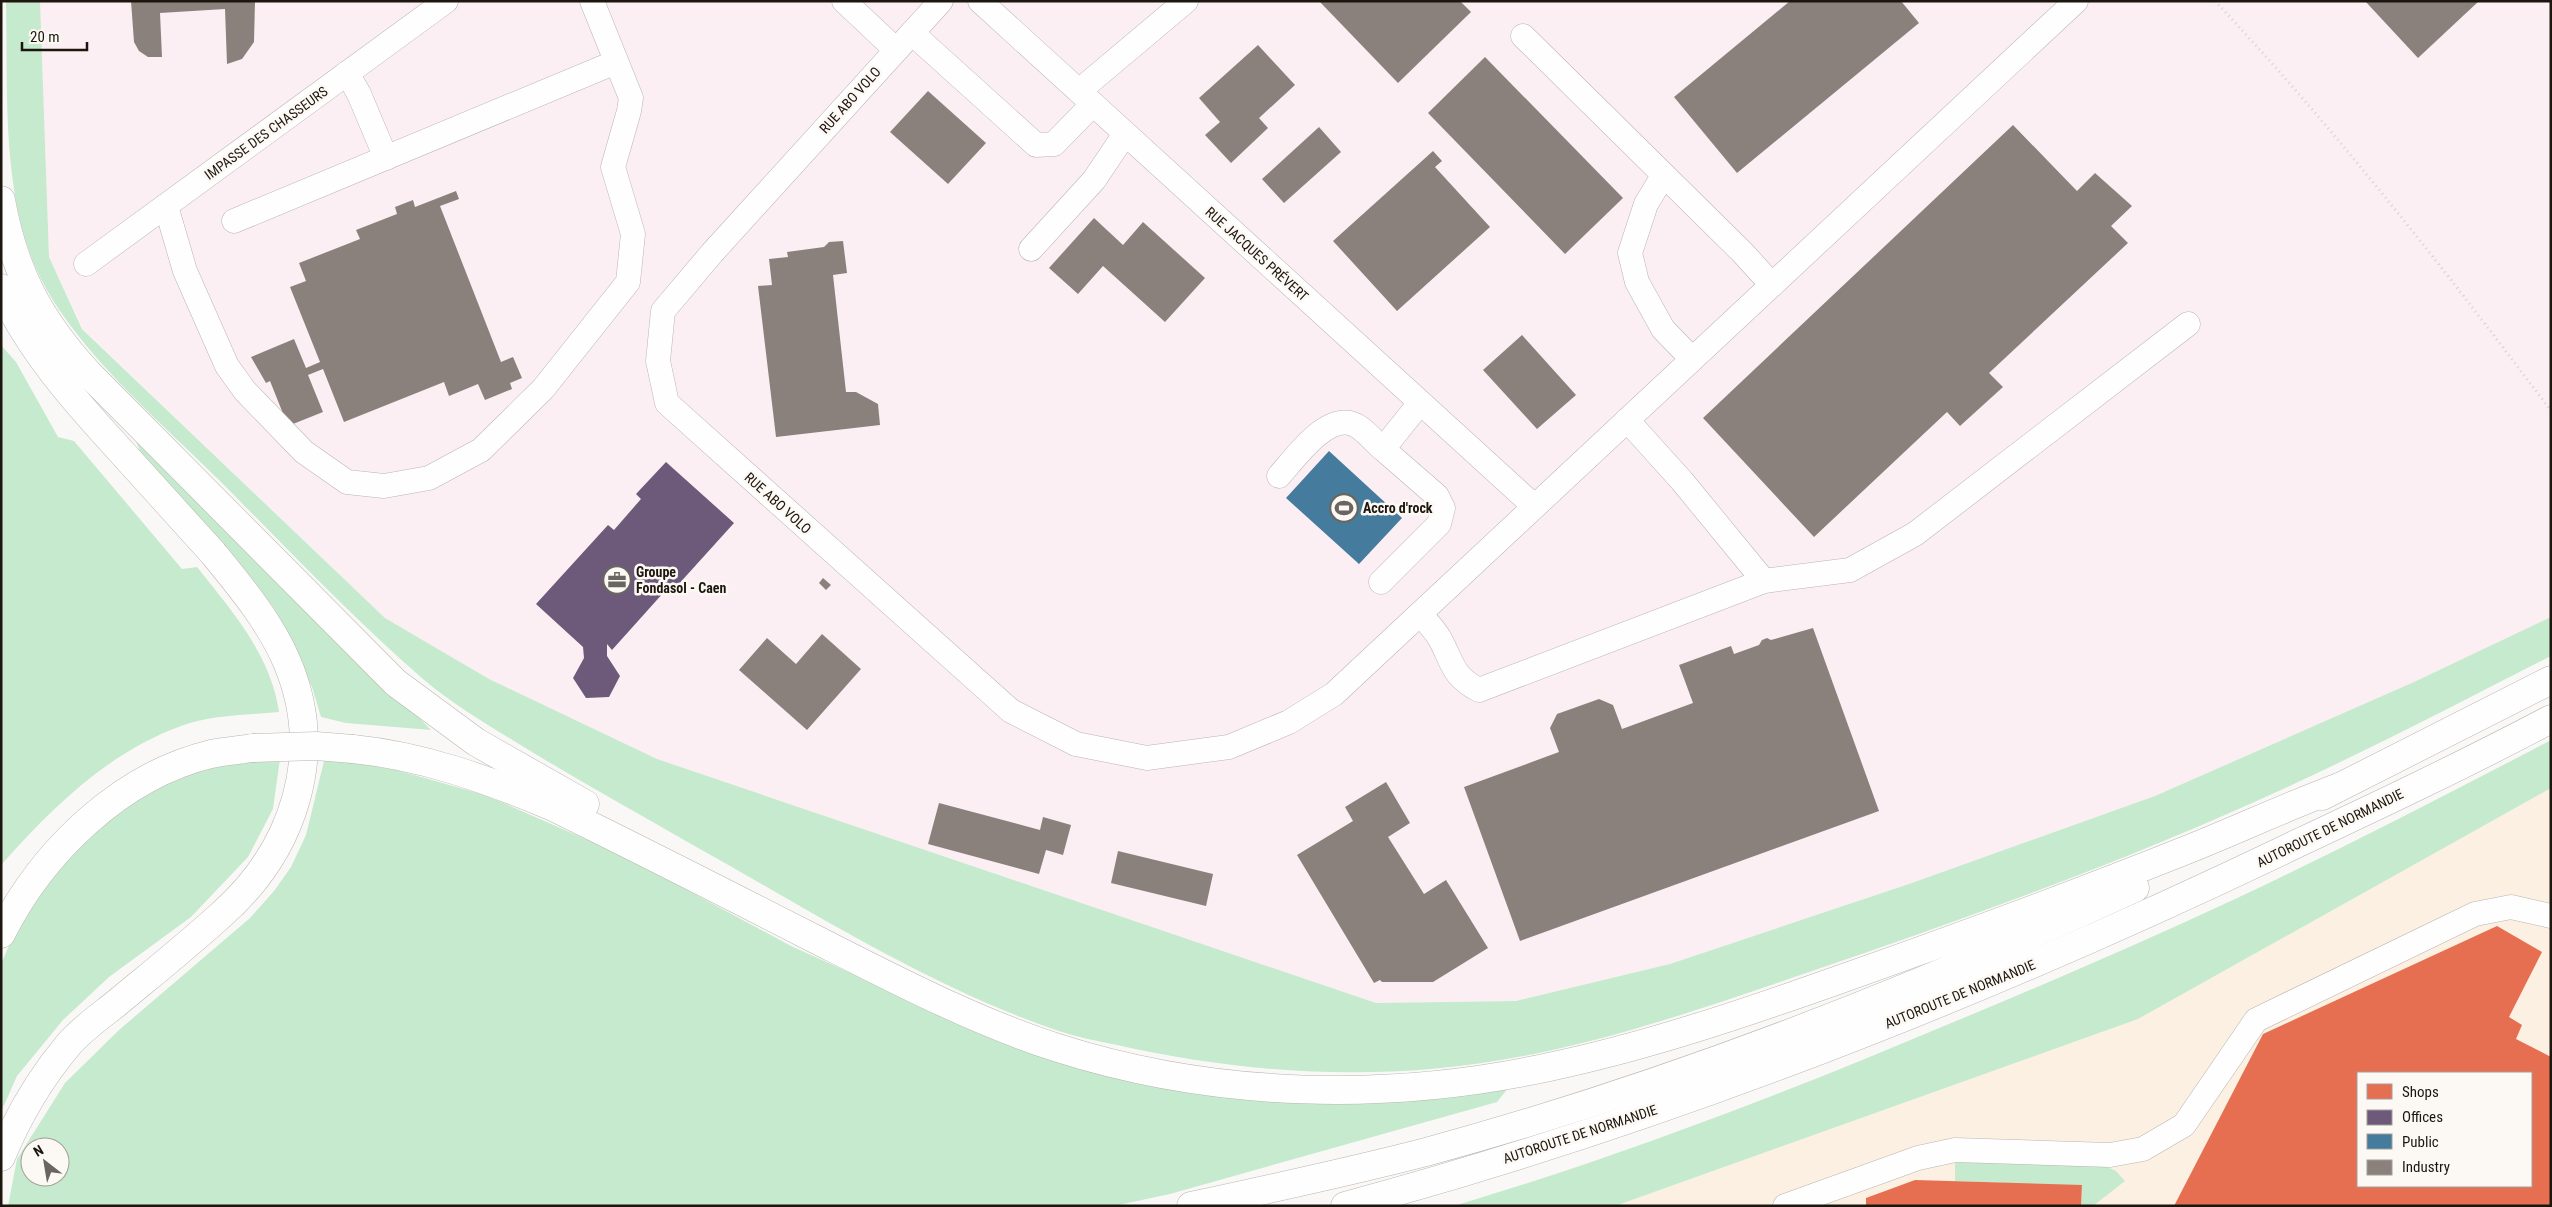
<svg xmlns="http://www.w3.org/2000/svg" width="2552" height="1207" font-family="'Roboto Condensed',sans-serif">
<rect width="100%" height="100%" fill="#faf8f6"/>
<path fill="#fcf0e3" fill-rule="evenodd" d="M2551 788V1206H1615L2138 1019ZM2358 1073H2531V1186H2358Z"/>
<polygon fill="#fceff3" points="40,1 2551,1 2551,617 2414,682 2155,796 1909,884 1670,964 1516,1001 1376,1003 657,759 489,679 385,618 83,329 49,257"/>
<g fill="#c6eacd" fill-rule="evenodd">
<path d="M6 1H40L49 257 82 329 385 618 489 679 657 759 1376 1003 1516 1001 1670 964 1909 884 2155 796 2414 682 2551 617V656C2471 697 2392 738 2311 776 2150 852 1980 914 1812 971 1687 1014 1562 1058 1431 1069 1325 1078 1220 1068 1117 1045 1097 1041 1076 1037 1056 1030 927 986 810 910 691 844 632 810 572 777 514 741 483 722 450 702 423 679 351 617 286 547 219 480 160 421 68 344 35 266 1 186 8 87 6 1Z"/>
<path d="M1 345 16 362 58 437 74 441 182 569 197 567C232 611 271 655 279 712 247 715 211 715 181 726 107 753 52 808 1 865Z"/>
<polygon points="134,437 399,697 431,730 346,723 321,717 312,687 274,608 245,570 142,455"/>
<path d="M2551 740V788L2138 1019 1615 1206H1454C1621 1156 1783 1094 1944 1026 2041 986 2139 944 2235 899 2342 849 2446 795 2551 740Z"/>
<polygon points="230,759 280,759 273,809 248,857 191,917 109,977 63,1020 17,1076 1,1112 1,964 27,904 83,842 133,801 170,779"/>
<path d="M324 761 368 762 485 795 624 856 791 946 893 992 1097 1070 1509 1087 1497 1102 1170 1194 1114 1206H8L17 1159 65 1083 119 1030 250 918 274 891 291 867 306 835ZM30 1147H60V1177H30Z"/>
<polygon points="1955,1161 2103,1165 2116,1171 2125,1181 2093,1206 2081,1206 2082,1186 1955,1181"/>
</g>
<g fill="#e76f51" fill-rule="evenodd">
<path d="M2497 926 2542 952 2509 1017 2522 1025 2516 1039 2551 1057V1206H2174L2263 1034ZM2358 1073H2531V1186H2358Z"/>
<polygon points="1915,1180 2082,1185 2081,1206 1866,1206 1866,1198"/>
</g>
<polygon fill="#6d597a" points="666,462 734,523 677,586 673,582 612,650 607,644 607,656 620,676 609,697 586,698 573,678 584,658 583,647 536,604 608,525 614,530 641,499 636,494"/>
<polygon fill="#457b9d" points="1329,451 1402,518 1359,564 1286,498"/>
<g fill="#8a817c">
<polygon points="131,1 255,1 254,42 242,59 227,64 225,9 160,13 162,57 148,57 139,51 134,42"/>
<polygon points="1319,1 1460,1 1471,12 1398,83"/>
<polygon points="1790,1 1901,1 1919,23 1737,173 1674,97"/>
<polygon points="2365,1 2479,1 2418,58"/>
<polygon points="1258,45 1295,85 1259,118 1268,128 1231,163 1205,135 1220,122 1199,98"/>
<polygon points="1485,57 1623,198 1565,254 1428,113"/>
<polygon points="928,91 986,143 948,184 890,132"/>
<polygon points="2013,125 2077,191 2095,173 2132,206 2111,226 2128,243 1989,373 2003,387 1960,426 1947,412 1814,537 1703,418"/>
<polygon points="1319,127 1341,152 1284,203 1262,179"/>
<polygon points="1433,151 1442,161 1435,167 1490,227 1397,311 1333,241"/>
<polygon points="456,191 459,199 440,206 501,362 513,357 522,378 510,383 512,389 485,400 478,384 449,396 444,382 344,422 323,369 308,375 323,412 288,426 270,381 266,383 251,357 294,339 306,368 320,362 290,287 306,281 299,263 360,239 356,230 397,214 395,207 413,200 415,207"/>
<polygon points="1094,218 1123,245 1143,222 1205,278 1165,322 1103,266 1078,294 1049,268"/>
<polygon points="843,241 847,273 833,275 846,392 856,392 878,404 880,425 776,437 758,286 772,285 769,259 788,257 787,252 824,247 829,242"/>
<polygon points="1522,335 1576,395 1537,429 1483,370"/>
<polygon points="823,578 831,585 826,590 819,583"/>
<polygon points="1813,628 1879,811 1520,941 1464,787 1559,752 1550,728 1557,714 1599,699 1613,705 1622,729 1693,703 1679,665 1731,646 1734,654 1759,645 1762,640 1767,638 1771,640"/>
<polygon points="822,634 861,669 807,730 739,670 767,638 796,664"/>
<polygon points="1386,782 1410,823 1388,837 1424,894 1446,880 1488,948 1433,982 1382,982 1380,980 1374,983 1297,855 1353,821 1345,807"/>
<polygon points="939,803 1040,830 1043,817 1071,825 1063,855 1046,850 1039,874 928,844"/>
<polygon points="1118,851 1213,874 1206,906 1111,883"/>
</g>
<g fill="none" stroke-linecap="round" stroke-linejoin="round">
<defs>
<g id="minor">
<polyline points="844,1 896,50"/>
<polyline points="941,1 712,253 663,311 658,361 667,403 1011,711 1076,744 1147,758 1229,747 1289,722 1334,694 2076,1"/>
<polyline points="980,1 1534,506"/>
<polyline points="912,33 1036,145 1054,144 1093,104"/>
<polyline points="1523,36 1743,253 1772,285"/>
<polyline points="347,73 359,94 386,158"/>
<polyline points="1079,91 1186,1"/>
<polyline points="1663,176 1646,204 1630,253 1637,282 1663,329 1692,359"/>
<polyline points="166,206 185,271 227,366 245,391 304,452 347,482 384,486 429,478 481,450 543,389 628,282 633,234 613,167 629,111 631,98 592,1"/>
<polyline points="234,221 616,62"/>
<polyline points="1031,249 1094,180 1125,134"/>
<polyline points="86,264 446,1"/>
<polyline points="1627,420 1682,481 1764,581"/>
<path d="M1279 476C1295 458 1326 414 1353 424 1364 428 1374 442 1383 449"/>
<polyline points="1381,582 1439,524 1443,508 1437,496 1383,449 1420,403"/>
<path d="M1420 614C1427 622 1435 630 1440 639 1453 663 1452 676 1479 690L1764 581 1850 570 1915 534 2188 324"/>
<polyline points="1785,1206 1918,1158 1955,1150 2110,1155 2143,1149 2184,1125 2256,1020 2475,914 2511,907 2551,916"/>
</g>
<g id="highway">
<path d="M1 200C14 272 39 319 88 373L396 683 476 742 585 804"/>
<path d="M1 288C29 349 73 399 118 448 150 483 181 518 213 553 240 586 270 622 287 662 326 754 294 850 222 914 188 945 153 973 118 1002 102 1015 83 1028 69 1044 41 1077 18 1116 1 1157"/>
<path d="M353 749C423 756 486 779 551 806 639 849 727 894 815 939 894 979 974 1021 1058 1048 1215 1098 1388 1102 1549 1067 1648 1046 1745 1013 1841 979 1957 938 2074 895 2189 849 2239 829 2288 806 2339 787"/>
<polyline points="2322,796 2551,680"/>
<path d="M1 934C42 852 120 776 211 754 225 751 239 750 253 748"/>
<path d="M1191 1206C1270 1189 1349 1172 1426 1152 1669 1086 1907 993 2135 888"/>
<path d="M1345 1206C1671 1118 1988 992 2292 846 2379 805 2466 764 2551 719"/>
</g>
</defs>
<use href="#minor" stroke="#b9b5b0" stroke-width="25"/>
<use href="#highway" stroke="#b9b5b0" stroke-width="29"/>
<path stroke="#d4d3d2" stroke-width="3" stroke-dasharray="1 4" stroke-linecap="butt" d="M2215 1C2336 130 2445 270 2551 411"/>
<use href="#minor" stroke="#fefefe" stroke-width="24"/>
<use href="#highway" stroke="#fefefe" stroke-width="28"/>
<defs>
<polyline id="highway-bridge" points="253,748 316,746 353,749"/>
</defs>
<use href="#highway-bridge" stroke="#b9b5b0" stroke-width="29" stroke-linecap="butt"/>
<use href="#highway-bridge" stroke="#fefefe" stroke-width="28"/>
</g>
<defs>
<symbol id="stadium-ring" viewBox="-11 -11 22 22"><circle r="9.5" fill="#fcf8f4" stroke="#6a6560" stroke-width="1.5"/><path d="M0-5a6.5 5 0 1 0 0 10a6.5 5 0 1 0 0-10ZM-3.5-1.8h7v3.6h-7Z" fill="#6a6560"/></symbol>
<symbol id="office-ring" viewBox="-11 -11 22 22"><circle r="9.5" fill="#fcf8f4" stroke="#6a6560" stroke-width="1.5"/><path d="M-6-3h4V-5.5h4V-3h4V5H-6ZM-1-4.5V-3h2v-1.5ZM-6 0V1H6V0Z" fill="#6a6560"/></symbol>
</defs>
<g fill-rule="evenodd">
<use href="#stadium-ring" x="1328" y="492" width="32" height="32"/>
<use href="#office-ring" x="601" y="564" width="32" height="32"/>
</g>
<g text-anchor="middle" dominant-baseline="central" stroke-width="5" stroke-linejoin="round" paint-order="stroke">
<g font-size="14" fill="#1d160f" stroke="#fcf8f4">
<text transform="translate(850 100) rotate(-48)">RUE ABO VOLO</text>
<text transform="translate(266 133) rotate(-36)">IMPASSE DES CHASSEURS</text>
<text transform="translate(1257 254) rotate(42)">RUE JACQUES PRÉVERT</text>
<text transform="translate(778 503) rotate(42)">RUE ABO VOLO</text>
<text transform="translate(2330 828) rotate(-26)">AUTOROUTE DE NORMANDIE</text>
<text transform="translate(1960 994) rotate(-22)">AUTOROUTE DE NORMANDIE</text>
<text transform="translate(1580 1134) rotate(-18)">AUTOROUTE DE NORMANDIE</text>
</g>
<g font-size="14" font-weight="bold" fill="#1d160f" stroke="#fcf8f4" text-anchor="start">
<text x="1363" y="508">Accro d'rock</text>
<text x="636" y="572">Groupe<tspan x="636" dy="16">Fondasol - Caen</tspan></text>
</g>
</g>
<rect width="2552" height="1207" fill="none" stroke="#1d160f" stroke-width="5"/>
<rect x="2357" y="1072" width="175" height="115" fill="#fcf8f4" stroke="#a39e98"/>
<rect x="2367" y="1084" width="25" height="15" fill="#e76f51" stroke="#a39e98"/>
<text x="2402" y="1097" font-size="15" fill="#1d160f">Shops</text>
<rect x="2367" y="1110" width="25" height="15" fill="#6d597a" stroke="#a39e98"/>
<text x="2402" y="1122" font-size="15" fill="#1d160f">Offices</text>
<rect x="2367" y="1134" width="25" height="15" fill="#457b9d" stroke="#a39e98"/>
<text x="2402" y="1147" font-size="15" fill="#1d160f">Public</text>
<rect x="2367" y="1160" width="25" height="15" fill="#8a817c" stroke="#a39e98"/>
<text x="2402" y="1172" font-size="15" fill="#1d160f">Industry</text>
<g transform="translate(45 1162) rotate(329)"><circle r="24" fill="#fcf8f4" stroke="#a39e98"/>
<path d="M0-4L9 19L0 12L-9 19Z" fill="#6a6560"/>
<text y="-8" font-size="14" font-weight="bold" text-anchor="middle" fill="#1d160f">N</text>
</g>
<path d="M22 42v8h65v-8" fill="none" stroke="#1d160f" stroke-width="2.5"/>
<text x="30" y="42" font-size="15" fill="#1d160f" stroke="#fcf8f4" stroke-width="4" paint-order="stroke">20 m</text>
</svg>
